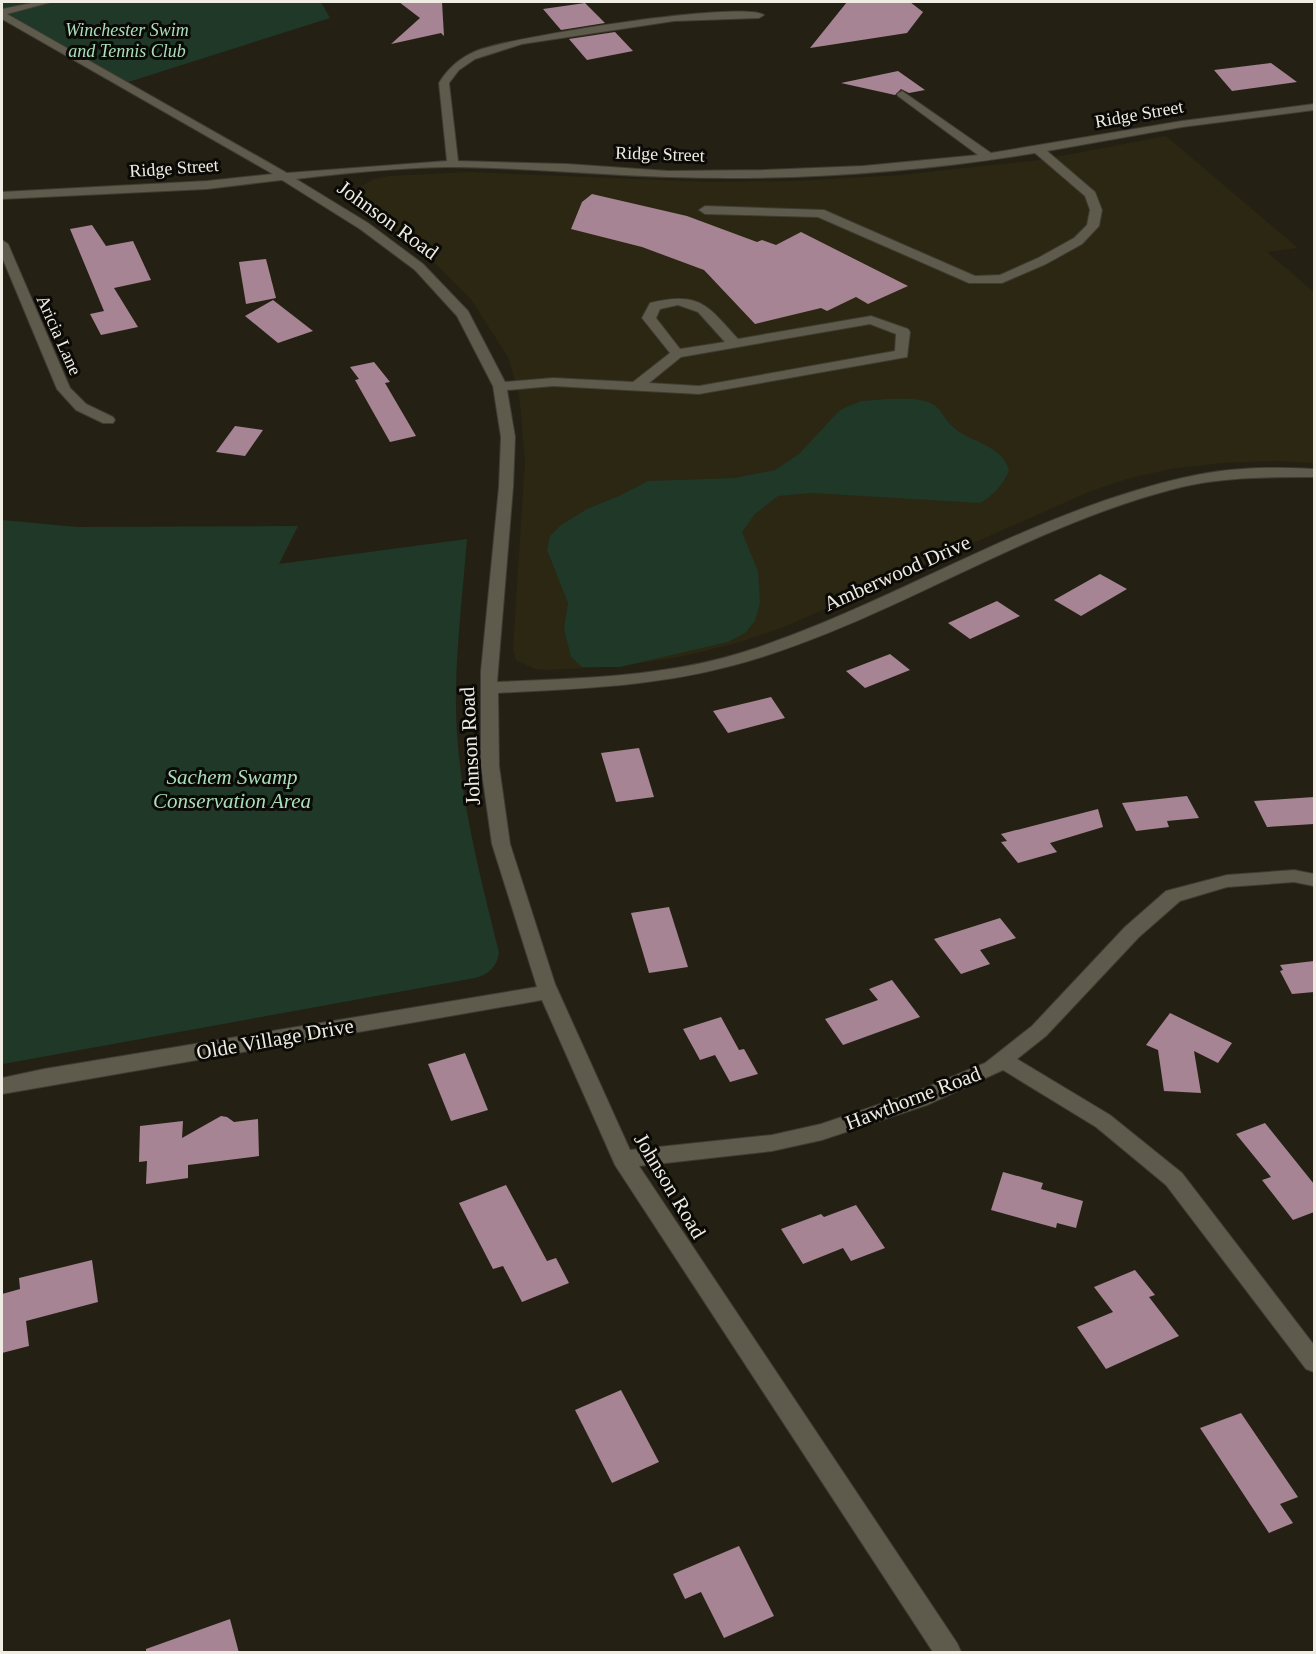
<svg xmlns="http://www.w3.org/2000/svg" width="1316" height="1654" font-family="'Times New Roman',serif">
<rect width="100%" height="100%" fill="#242114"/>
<polygon fill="#2b2713" points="1166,136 1298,248 1267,252 1314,292 1314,463 1275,461 1222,463 1171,469 1130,478 1091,491 784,627 740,642 680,657 620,666 549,670 535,669 516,660 513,649 525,461 519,394 508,357 470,298 437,265 355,206 351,199 356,189 374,179 389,176 469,172 709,182 795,181 900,175 1040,160"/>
<g fill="#1f3828">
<polygon points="2,2 321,2 330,18 122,84 2,15"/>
<path d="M888 399C902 399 921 397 934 405 941 409 945 420 952 426 969 443 1003 444 1009 471 1002 486 994 495 980 503L812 493 778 496 755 514 742 532 758 571 760 603 755 621 745 633 728 642 620 667H582L571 657 564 629 568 603 547 550 550 536 561 525 587 509 621 495 648 481 734 478 775 470 799 454 840 410 861 401Z"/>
<path d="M2 520 77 527 298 526 279 564 467 539C463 589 457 639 456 689 454 779 478 867 499 953 496 968 489 974 475 978L3 1064Z"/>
</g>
<g fill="#a68493">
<polygon points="399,2 442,2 444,36 441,33 391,44 420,18"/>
<polygon points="847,2 910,2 923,12 907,33 810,48"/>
<polygon points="585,3 605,23 561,30 543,9"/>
<polygon points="615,32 633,51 587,60 569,39"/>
<polygon points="1271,63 1297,82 1232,91 1214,70"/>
<polygon points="898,71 925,90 909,93 901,89 895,95 841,83"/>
<polygon points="592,194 687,216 757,242 762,240 776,245 801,232 908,286 868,304 856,297 827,311 821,308 755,324 704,270 642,247 571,229 582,202"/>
<polygon points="92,225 106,246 133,241 151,280 114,288 138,327 101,335 90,314 104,311 70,229"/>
<polygon points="266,259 276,298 246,304 239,262"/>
<polygon points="273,300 313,331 278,343 245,316"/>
<polygon points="374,362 390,382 385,383 416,436 390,442 355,380 359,379 350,367"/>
<polygon points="235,426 263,430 245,456 216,452"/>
<polygon points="1100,574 1127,589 1081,616 1054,600"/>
<polygon points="997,601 1020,616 970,639 948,623"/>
<polygon points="890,654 910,670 865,688 846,671"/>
<polygon points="771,697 785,718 728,733 713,711"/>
<polygon points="639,748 654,797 616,802 601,753"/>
<polygon points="1187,796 1199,818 1167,821 1169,827 1136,831 1122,803"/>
<polygon points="1314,797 1314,824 1267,827 1254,801"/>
<polygon points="1098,809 1103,827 1050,843 1057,852 1018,863 1001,842 1007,841 1001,834"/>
<polygon points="669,907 688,967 649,973 631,913"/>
<polygon points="1000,918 1016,938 980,950 990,964 961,974 934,939"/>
<polygon points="1314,961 1314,992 1292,994 1280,971 1283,970 1280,965"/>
<polygon points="892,980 920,1017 843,1045 825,1019 878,1000 869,989"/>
<polygon points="1170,1013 1232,1043 1218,1063 1194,1051 1201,1093 1164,1091 1158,1050 1146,1045"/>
<polygon points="721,1017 739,1050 744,1049 758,1074 730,1082 715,1055 700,1060 683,1029"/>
<polygon points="465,1053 488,1110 451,1121 428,1064"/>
<polygon points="221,1116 227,1117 234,1122 258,1119 259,1156 188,1165 188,1178 146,1184 147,1161 139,1162 140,1126 183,1121 182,1138"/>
<polygon points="1265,1123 1314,1184 1314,1212 1293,1220 1262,1180 1271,1177 1236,1134"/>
<polygon points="1003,1172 1043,1183 1041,1189 1083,1201 1076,1228 1057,1223 1056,1228 991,1210"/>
<polygon points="506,1185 547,1261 556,1258 569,1283 522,1302 503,1266 493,1269 459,1203"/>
<polygon points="856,1205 885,1248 851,1261 843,1248 803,1264 781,1229 821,1214 824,1217"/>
<polygon points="92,1260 98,1302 26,1321 29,1346 2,1353 2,1294 20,1289 19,1278"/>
<polygon points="1135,1270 1155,1295 1149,1297 1179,1336 1106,1369 1077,1327 1113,1312 1094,1287"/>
<polygon points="621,1390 659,1462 612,1483 575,1410"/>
<polygon points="1241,1413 1298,1497 1280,1504 1293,1523 1269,1533 1200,1428"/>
<polygon points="739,1546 774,1616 724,1638 701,1592 685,1599 673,1574"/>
<polygon points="230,1619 239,1653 146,1653 146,1649"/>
</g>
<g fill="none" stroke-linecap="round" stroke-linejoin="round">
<defs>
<g id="minor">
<path d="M36 2H52L7 14 287 173 447 161 439 83C448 68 460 58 476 51 510 37 742 0 764 15L759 18 674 21 522 44 475 59 459 70 449 83 458 161 567 164 668 171 764 170 863 166 978 155 898 96 897 94 902 91 991 153 1182 121 1314 104V110L1182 127 1047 151 1095 192 1102 210 1099 226 1082 244 1046 264 1002 283H969L818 217 705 214 699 210 705 206 824 210 975 276 1000 275 1038 258 1074 238 1087 225 1090 210 1085 196 1035 153C915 173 790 181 668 177 594 175 520 167 446 167 396 168 345 173 296 179L368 223 423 264 468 311 505 382 553 378 633 382 670 353 642 318 650 303C700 291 707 305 738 339L871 316 908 329 910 332 907 357 699 394 553 386 507 390 515 437 513 487 497 682C584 678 670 677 753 649 883 606 1000 532 1131 492 1166 481 1205 471 1242 469 1266 467 1291 468 1314 469V477C1265 477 1217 477 1170 490 1027 528 903 612 762 657 671 686 592 688 498 693L499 766 510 844 555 984 630 1150 772 1135 821 1124 913 1093 985 1063 1032 1026 1125 927 1166 891 1227 875 1294 870 1314 874V886L1294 882 1227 887 1180 901 1139 937 1046 1036 1017 1059 1110 1115 1182 1173 1314 1345V1372L1306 1369 1166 1185 1096 1127 1003 1070 927 1105 822 1140 772 1151 639 1166 957 1643 961 1652H933L615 1165 542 1000 2 1094V1078L44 1069 537 987 492 844 481 766V671L499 487 501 437 493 386 457 316 415 270 360 229 282 180 207 189 2 199V192L207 181 273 174 2 19V9ZM678 305 698 312 725 342 680 349 656 318 660 309ZM870 324 896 334 895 351 699 386 649 383 681 357Z"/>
<polygon points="2,240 8,244 70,388 86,404 113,417 115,420 113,423 103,423 76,410 57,389 2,257"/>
</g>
</defs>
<use href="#minor" stroke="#3e3c34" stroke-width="2"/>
<use href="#minor" fill="#5e5a4c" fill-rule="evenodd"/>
</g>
<g text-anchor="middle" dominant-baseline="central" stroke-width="6" stroke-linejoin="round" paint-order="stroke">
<g font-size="18" font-style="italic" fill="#a9dfbb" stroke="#0c0a06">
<text x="127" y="30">Winchester Swim<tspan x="127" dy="21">and Tennis Club</tspan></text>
</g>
<g font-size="18" fill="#eeece3" stroke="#0c0a06">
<text transform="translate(1139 114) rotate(-10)">Ridge Street</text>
<text transform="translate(660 154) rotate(2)">Ridge Street</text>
<text transform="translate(174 168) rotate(-4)">Ridge Street</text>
<text transform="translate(59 335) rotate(66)">Aricia Lane</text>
</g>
<g font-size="21" fill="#eeece3" stroke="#0c0a06">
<text transform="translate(388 220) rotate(36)">Johnson Road</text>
<text transform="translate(897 573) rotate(-24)">Amberwood Drive</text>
<text transform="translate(470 746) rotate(-93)">Johnson Road</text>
<text transform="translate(275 1039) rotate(-10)">Olde Village Drive</text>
<text transform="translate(913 1098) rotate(-21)">Hawthorne Road</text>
<text transform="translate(670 1186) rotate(59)">Johnson Road</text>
</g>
<g font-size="21" font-style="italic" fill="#a9dfbb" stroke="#0c0a06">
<text x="232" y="777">Sachem Swamp<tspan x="232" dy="24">Conservation Area</tspan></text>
</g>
</g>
<rect width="1316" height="1654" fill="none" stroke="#eeece3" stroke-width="6"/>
</svg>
